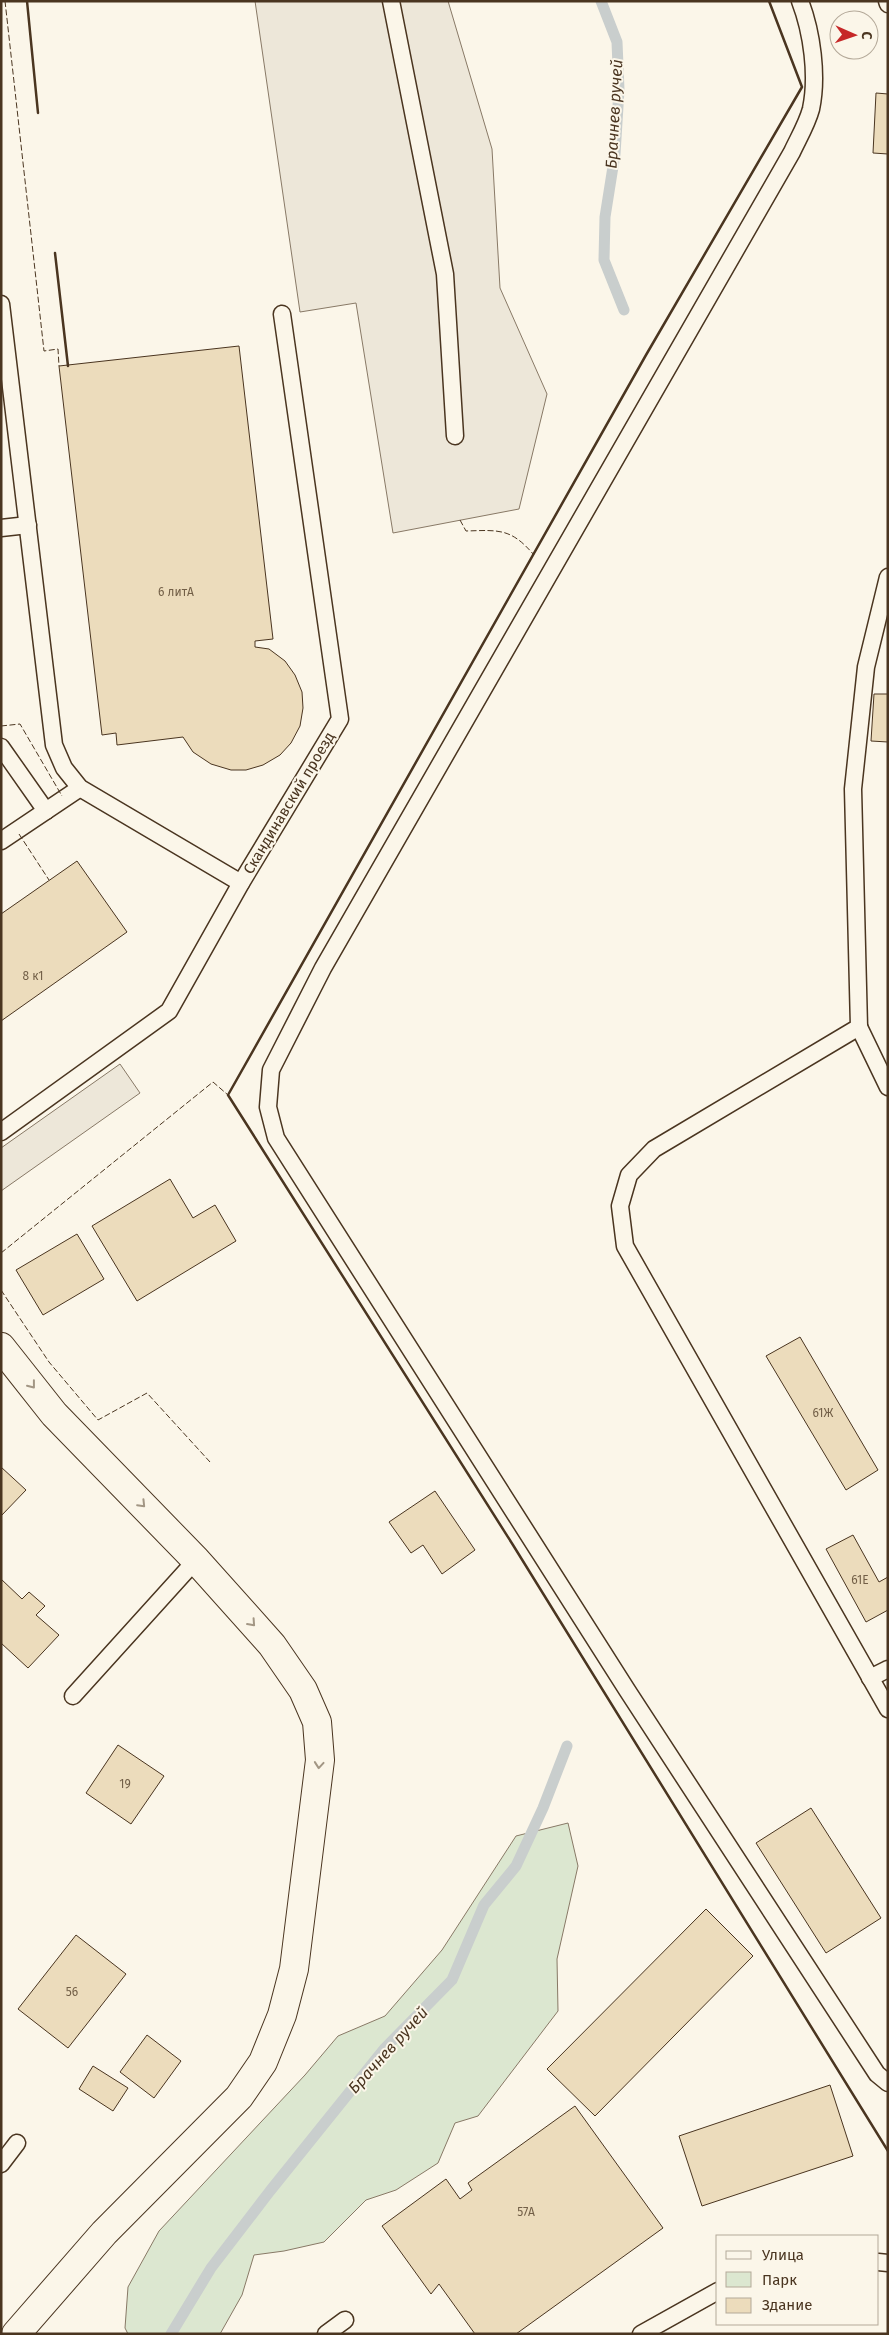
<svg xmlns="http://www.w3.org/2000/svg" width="889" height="2335" font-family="'Fira Sans',sans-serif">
<rect width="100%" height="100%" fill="#fbf6e9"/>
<polygon fill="#dce7d0" stroke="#887966" points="568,1823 578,1866 557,1959 558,2011 478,2116 455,2123 438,2163 396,2190 366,2200 324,2242 284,2251 254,2255 242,2295 220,2334 128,2334 125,2328 128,2287 159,2231 305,2075 338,2036 385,2016 442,1950 516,1836"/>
<g fill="#ede7d9" stroke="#887966">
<polygon points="255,1 448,1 492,149 500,288 547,394 519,509 393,533 356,303 300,312"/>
<polygon points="120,1064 140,1093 1,1191 1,1148"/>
</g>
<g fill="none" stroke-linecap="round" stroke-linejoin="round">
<g stroke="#c9cecd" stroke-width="11">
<polyline points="601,1 617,42 619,90 615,154 605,217 604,260 624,310"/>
<polyline points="171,2334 211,2268 270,2191 385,2048 452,1980 484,1905 516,1866 543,1808 567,1746"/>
</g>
</g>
<g fill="#ecdcbc" stroke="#4a3520">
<polygon points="876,93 888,94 888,154 873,153"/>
<polygon points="239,346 273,639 255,641 255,647 269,649 285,661 295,675 302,692 303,708 300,726 291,743 280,755 263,765 246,770 231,770 211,764 193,752 183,737 117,745 116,733 102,735 59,366"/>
<polygon points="874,694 888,694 888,742 871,741"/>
<polygon points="77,861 127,932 1,1021 1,914"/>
<polygon points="170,1179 193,1218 215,1205 236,1241 137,1301 92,1226"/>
<polygon points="77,1234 104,1279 43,1315 16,1270"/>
<polygon points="800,1337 878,1470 846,1490 766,1356"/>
<polygon points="1,1467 26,1490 1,1516"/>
<polygon points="435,1491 475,1550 442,1574 423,1545 411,1553 389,1522"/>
<polygon points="853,1535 879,1582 888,1577 888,1610 866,1622 826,1549"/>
<polygon points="1,1579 22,1599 29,1592 45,1606 36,1615 59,1635 28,1668 1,1643"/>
<polygon points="118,1745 164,1776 131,1824 86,1793"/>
<polygon points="811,1808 881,1918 826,1953 756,1843"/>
<polygon points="706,1909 753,1956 595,2116 547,2069"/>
<polygon points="76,1935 126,1974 68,2048 18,2009"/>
<polygon points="147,2035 181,2061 154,2098 120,2072"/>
<polygon points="93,2066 128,2088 113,2111 79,2089"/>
<polygon points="830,2085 853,2156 702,2206 679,2136"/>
<polygon points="575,2106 663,2228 516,2334 475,2334 439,2284 431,2294 382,2226 446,2179 460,2199 472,2190 468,2183"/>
</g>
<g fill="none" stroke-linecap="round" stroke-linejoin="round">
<defs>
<g id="service">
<polyline points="391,1 445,274 455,436"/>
<path d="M800 1C812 32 818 76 811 109 807 124 798 139 792 152L323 968 271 1070 268 1107 276 1138 627 1690 877 2074 888 2083"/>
<polyline points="887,1 888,4"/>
<polyline points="1,304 54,745 64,768 80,788 241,883"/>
<polyline points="1,528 28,525"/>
<polyline points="888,577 866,667 853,789 859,1027 654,1149 629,1175 620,1206 625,1246 888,1709"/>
<polyline points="1,747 46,811"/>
<polyline points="1,841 80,788"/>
<polyline points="859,1027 888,1087"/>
<polyline points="1,1132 169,1011 241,883 340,719 282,314"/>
<polyline points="870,1678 888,1669"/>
<polyline points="73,1696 196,1560"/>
<polyline points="1,2164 17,2143"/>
<polyline points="878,2262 888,2263"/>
<polyline points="326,2334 345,2320"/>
<polyline points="641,2334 718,2291"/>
</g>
<polyline id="minor" points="1,1347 54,1414 196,1560 272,1645 303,1690 317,1722 320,1760 294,1969 282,2015 263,2062 239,2097 104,2233 16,2334"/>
</defs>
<use href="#service" stroke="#4a3520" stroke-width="19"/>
<use href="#minor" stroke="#4a3520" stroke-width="30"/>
<use href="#service" stroke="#fbf6e9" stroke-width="16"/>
<use href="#minor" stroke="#fbf6e9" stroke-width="28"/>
<g stroke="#4a3520" stroke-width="1" stroke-dasharray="6 2.5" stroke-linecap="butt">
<polyline points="5,1 44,351 58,349 59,366"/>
<path d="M460 520 466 531C499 530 511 528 534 555"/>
<polyline points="1,726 20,724 62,796"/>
<polyline points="19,834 49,880"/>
<polyline points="1,1253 213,1082 228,1095"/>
<polyline points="1,1290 49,1362 98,1420 147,1393 210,1462"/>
</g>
<g stroke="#4a3520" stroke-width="2.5">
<polyline points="27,1 38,113"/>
<polyline points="769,1 802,87 646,355 228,1095 513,1545 888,2151"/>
<polyline points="55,253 68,366"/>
</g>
</g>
<defs><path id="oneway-chevron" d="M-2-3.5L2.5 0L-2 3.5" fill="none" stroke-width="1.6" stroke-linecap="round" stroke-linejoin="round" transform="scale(1.25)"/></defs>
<g stroke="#a29684">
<use href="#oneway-chevron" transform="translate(32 1385) rotate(52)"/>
<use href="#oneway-chevron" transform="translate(142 1504) rotate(46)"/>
<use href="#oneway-chevron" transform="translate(252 1623) rotate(48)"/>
<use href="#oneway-chevron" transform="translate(319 1765) rotate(95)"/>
</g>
<g text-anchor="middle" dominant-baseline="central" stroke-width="4" stroke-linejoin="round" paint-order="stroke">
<g font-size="12" fill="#725f47">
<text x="176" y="592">6 литА</text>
<text x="33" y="976">8 к1</text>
<text x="823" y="1413">61Ж</text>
<text x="860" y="1580">61Е</text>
<text x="125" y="1784">19</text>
<text x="72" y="1992">56</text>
<text x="526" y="2212">57А</text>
</g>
<g font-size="15" fill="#4a3520" stroke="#fbf6e9">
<text transform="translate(289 803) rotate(-59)">Скандинавский проезд</text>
</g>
<g font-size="16" font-style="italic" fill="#4a3520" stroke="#fbf6e9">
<text transform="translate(614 114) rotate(-87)">Брачнев ручей</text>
<text transform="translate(388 2050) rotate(-48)">Брачнев ручей</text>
</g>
</g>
<rect width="889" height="2335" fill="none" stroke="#4a3520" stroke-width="5"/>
<rect x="716" y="2235" width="162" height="90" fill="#fbf6e9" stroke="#b4a999"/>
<rect x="726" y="2251" width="25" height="8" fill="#fbf6e9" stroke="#b4a999"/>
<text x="762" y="2260" font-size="15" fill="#4a3520">Улица</text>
<rect x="726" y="2272" width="25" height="15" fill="#dce7d0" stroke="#b4a999"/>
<text x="762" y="2285" font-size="15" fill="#4a3520">Парк</text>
<rect x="726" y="2298" width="25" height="15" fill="#ecdcbc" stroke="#b4a999"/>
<text x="762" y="2310" font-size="15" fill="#4a3520">Здание</text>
<g transform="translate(854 35) rotate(92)"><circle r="24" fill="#fbf6e9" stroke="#b4a999"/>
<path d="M0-4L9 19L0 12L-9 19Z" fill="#c62828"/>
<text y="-8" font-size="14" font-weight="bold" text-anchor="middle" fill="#4a3520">С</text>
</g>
</svg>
